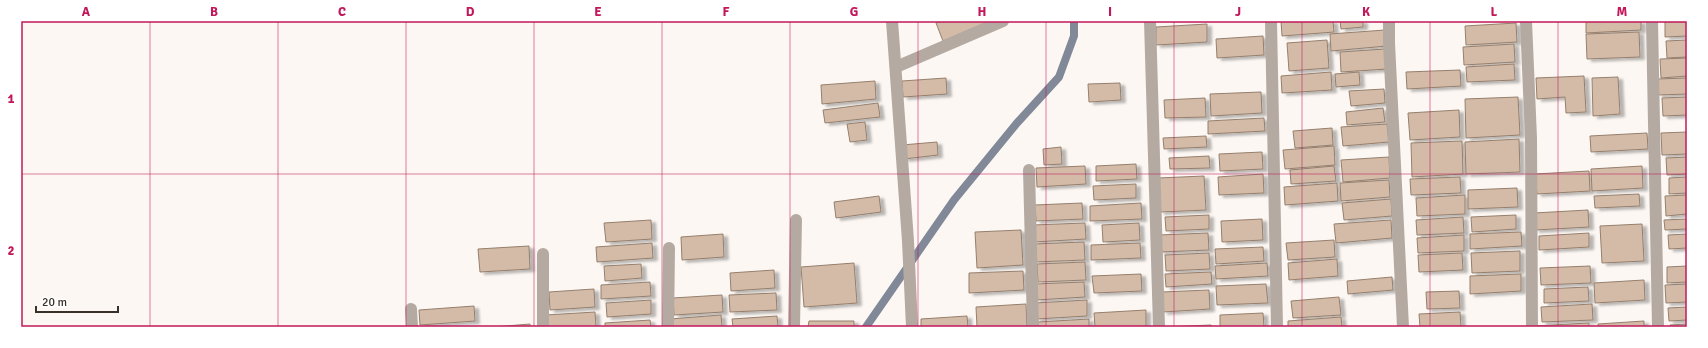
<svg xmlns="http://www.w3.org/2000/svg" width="1708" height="348" font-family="Signika,sans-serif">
<defs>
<filter id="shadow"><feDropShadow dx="4.5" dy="2.5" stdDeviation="1" flood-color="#0004"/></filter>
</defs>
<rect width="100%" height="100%" fill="#fcf7f3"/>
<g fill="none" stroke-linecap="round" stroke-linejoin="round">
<polyline stroke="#818898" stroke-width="8" points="866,327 954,200 1017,123 1059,77 1074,36 1074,21"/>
</g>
<g fill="#d3bba8" stroke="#957f6d" filter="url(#shadow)">
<polygon points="942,21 990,21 943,41 936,23"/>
<polygon points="1281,21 1333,21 1334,32 1282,36"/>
<polygon points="1340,21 1363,21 1363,27 1341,29"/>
<polygon points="1586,21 1641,21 1641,30 1586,33"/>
<polygon points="1687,21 1687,36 1665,37 1665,22"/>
<polygon points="1516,23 1517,42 1466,45 1465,26"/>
<polygon points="1207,24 1207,42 1156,45 1156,27"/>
<polygon points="1385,30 1387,46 1331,51 1330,34"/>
<polygon points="1639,32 1640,57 1587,59 1586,34"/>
<polygon points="1263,36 1264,55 1217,58 1216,39"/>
<polygon points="1327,40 1329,68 1289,71 1287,43"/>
<polygon points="1687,40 1687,57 1667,58 1666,41"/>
<polygon points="1514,44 1515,62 1464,65 1463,47"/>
<polygon points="1385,49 1387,69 1341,72 1340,52"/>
<polygon points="1687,58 1687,76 1661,78 1660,59"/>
<polygon points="1514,64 1515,80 1467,82 1466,67"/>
<polygon points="1460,70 1461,86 1407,89 1406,72"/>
<polygon points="1331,72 1332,90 1282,93 1281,76"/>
<polygon points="1359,72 1360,85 1336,87 1335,74"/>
<polygon points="1584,76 1586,112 1566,113 1565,97 1537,99 1536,78"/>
<polygon points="1618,77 1620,114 1593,116 1592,78"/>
<polygon points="946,78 947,94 903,97 902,81"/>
<polygon points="1687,78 1687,94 1658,95 1657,79"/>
<polygon points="875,81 876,99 822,104 821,85"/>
<polygon points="1120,83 1121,100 1089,102 1088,84"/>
<polygon points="1384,89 1385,103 1351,106 1349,91"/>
<polygon points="1261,92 1262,113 1211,116 1210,94"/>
<polygon points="1518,97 1520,135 1466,138 1465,99"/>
<polygon points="1687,97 1687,115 1663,116 1662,98"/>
<polygon points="1205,98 1206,117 1165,118 1164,100"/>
<polygon points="878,103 880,117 825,123 823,110"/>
<polygon points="1383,108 1385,122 1347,125 1346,112"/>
<polygon points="1459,110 1460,137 1410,140 1408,113"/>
<polygon points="1264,118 1265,131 1208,134 1208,121"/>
<polygon points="865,122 867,140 850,142 847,124"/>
<polygon points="1387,124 1389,142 1343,146 1341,127"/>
<polygon points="1332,128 1333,145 1295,148 1293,131"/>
<polygon points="1687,132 1687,154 1662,155 1661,133"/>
<polygon points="1647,133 1648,149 1591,152 1590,136"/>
<polygon points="1206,136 1207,147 1164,149 1163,138"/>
<polygon points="1519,139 1520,172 1466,174 1465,142"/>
<polygon points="1462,141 1463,174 1412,177 1411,143"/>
<polygon points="937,142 938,155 904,159 902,145"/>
<polygon points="1334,146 1335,165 1285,169 1283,150"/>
<polygon points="1061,147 1062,164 1044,165 1043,149"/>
<polygon points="1262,152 1263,169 1220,171 1219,154"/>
<polygon points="1209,156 1210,168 1170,169 1169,158"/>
<polygon points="1389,157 1390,178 1343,182 1341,160"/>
<polygon points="1687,157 1687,174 1667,175 1666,158"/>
<polygon points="1136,164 1137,179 1096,181 1096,166"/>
<polygon points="1085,166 1086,184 1037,187 1036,168"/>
<polygon points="1334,166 1336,181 1291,184 1290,170"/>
<polygon points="1642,166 1643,188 1592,191 1591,169"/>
<polygon points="1589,171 1590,191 1537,194 1535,174"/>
<polygon points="1263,174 1264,193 1219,195 1218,177"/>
<polygon points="1204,176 1206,210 1160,212 1158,178"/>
<polygon points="1460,177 1461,193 1411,195 1410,179"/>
<polygon points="1687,177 1687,193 1669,194 1669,178"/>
<polygon points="1389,180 1390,197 1341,201 1340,183"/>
<polygon points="1337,183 1338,201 1285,205 1284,187"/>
<polygon points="1136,184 1136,198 1094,200 1093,186"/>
<polygon points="1517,188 1518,207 1468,209 1468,190"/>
<polygon points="1639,194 1640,206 1595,208 1594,196"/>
<polygon points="1465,195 1465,214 1417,216 1416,198"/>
<polygon points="1687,195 1687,214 1666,216 1665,196"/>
<polygon points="879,196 881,212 836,218 834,202"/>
<polygon points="1391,199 1392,216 1344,220 1342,203"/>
<polygon points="1082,203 1083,219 1036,221 1035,205"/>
<polygon points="1141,203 1142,219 1090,221 1090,206"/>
<polygon points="1588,210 1589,227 1535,230 1534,213"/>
<polygon points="1209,215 1209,229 1166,231 1165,217"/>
<polygon points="1516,215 1516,229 1472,232 1471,217"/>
<polygon points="1463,217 1464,233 1417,235 1416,220"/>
<polygon points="1262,219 1263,240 1222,242 1221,221"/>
<polygon points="1687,219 1687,229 1665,230 1664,220"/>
<polygon points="651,220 652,239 606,242 604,223"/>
<polygon points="1391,220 1392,238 1336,243 1334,224"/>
<polygon points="1085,223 1086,239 1034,242 1033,225"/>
<polygon points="1139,223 1140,240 1103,242 1102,225"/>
<polygon points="1642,224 1644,261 1602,263 1600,226"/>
<polygon points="1021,230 1023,265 977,268 975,232"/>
<polygon points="1521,232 1522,246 1470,249 1470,234"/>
<polygon points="1208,233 1209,250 1160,252 1159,235"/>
<polygon points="1589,233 1589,247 1539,250 1539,236"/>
<polygon points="723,234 724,257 682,260 681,237"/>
<polygon points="1687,234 1687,248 1669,249 1668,235"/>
<polygon points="1464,235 1464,251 1418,253 1417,238"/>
<polygon points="1334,240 1335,257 1288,260 1286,243"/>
<polygon points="1084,242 1085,260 1035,262 1034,244"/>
<polygon points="652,243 653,258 597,262 596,247"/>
<polygon points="1140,243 1141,258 1091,260 1091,245"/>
<polygon points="529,246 530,269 480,272 478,249"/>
<polygon points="1263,247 1264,261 1216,264 1215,249"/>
<polygon points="1520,251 1520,271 1472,273 1471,253"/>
<polygon points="1209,253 1210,269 1166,271 1165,255"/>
<polygon points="1462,253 1463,270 1419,272 1418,255"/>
<polygon points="1337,259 1338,276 1289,280 1288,263"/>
<polygon points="1085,262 1086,280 1038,282 1037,264"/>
<polygon points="854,263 857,303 804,307 801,267"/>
<polygon points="1267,263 1268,276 1216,279 1215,266"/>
<polygon points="641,264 642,278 605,281 604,266"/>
<polygon points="1590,266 1591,283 1541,285 1540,268"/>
<polygon points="1687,266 1687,282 1667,283 1667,267"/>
<polygon points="774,270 775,288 731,291 730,273"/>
<polygon points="1023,271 1024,290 969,293 969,273"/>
<polygon points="1211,272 1212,284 1166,287 1165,274"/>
<polygon points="1141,274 1142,291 1094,293 1092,276"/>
<polygon points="1521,274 1521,291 1470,294 1470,276"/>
<polygon points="1392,277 1393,290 1348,294 1347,281"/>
<polygon points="1644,280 1645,300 1595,303 1594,283"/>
<polygon points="650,282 651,296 601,299 601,285"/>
<polygon points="1084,282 1085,297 1036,300 1035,284"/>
<polygon points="1266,284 1268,303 1217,305 1216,286"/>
<polygon points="1687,284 1687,302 1666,303 1665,285"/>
<polygon points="1588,287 1589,301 1544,303 1544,289"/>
<polygon points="594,289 595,307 550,310 549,292"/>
<polygon points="1209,290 1210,309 1163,312 1162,292"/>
<polygon points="1459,291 1460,308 1427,309 1426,292"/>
<polygon points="776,293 777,310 730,312 729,295"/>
<polygon points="722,295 723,312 674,315 673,298"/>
<polygon points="1339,297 1341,315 1293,318 1291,301"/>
<polygon points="651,300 651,314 607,317 606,303"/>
<polygon points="1087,300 1087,316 1036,319 1035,303"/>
<polygon points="1026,304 1027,327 977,327 976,307"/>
<polygon points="1592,304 1593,320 1542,322 1541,307"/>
<polygon points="474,306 475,321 420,325 419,310"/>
<polygon points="1687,307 1687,320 1669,321 1668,308"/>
<polygon points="1146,310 1146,327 1095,327 1094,313"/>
<polygon points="595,312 596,327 547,327 546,315"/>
<polygon points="1460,312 1461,327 1420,327 1419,314"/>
<polygon points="1263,313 1264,327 1220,327 1220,315"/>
<polygon points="721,315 722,327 671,327 670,319"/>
<polygon points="777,316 778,327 733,327 732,319"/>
<polygon points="967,316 968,327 921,327 921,319"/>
<polygon points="1341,317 1342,327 1288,327 1288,321"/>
<polygon points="1089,319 1089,327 1038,327 1038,322"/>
<polygon points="650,320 651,327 605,327 605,323"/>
<polygon points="809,321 854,321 854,327 808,327"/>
<polygon points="1644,321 1644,327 1598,327 1598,324"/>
<polygon points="1589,323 1589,327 1534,327 1534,326"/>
<polygon points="530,324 530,327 494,327"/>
<polygon points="1687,324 1687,327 1670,327 1670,325"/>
<polygon points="1211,325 1212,327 1165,327"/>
</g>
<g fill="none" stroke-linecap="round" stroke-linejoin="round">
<g stroke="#b5aaa2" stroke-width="12">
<polyline points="892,21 908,241 912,327"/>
<polyline points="1150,21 1159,327"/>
<polyline points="1271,21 1277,327"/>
<polyline points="1389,21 1389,43 1403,327"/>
<polyline points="1526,21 1531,138 1532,327"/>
<polyline points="1652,21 1658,327"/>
<polyline points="896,67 1003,21"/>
<polyline points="1029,170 1033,327"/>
<polyline points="543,254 543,327"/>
<polyline points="411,309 412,327"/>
<polyline points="668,327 669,248"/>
<polyline points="794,327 796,220"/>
</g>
</g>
<path fill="none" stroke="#c2185b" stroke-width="1" stroke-opacity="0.55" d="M150 21V327M278 21V327M406 21V327M534 21V327M662 21V327M790 21V327M918 21V327M1046 21V327M1174 21V327M1302 21V327M1430 21V327M1558 21V327M21 174H1687"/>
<rect width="1708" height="348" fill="none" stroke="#ffffff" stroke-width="44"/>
<path d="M36 306v6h82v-6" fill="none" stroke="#393028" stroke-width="2"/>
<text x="42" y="306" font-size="12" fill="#393028" stroke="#ffffff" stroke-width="3" paint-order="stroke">20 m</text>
<rect x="22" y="22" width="1664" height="304" fill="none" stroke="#c2185b" stroke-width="1.5"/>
<g font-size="13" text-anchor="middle" font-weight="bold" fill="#c2185b">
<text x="86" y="16">A</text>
<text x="214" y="16">B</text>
<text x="342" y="16">C</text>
<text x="470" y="16">D</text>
<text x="598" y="16">E</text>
<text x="726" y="16">F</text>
<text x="854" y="16">G</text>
<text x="982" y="16">H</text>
<text x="1110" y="16">I</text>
<text x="1238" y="16">J</text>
<text x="1366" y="16">K</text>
<text x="1494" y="16">L</text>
<text x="1622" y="16">M</text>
<text x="11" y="103">1</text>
<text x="11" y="255">2</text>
</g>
</svg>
